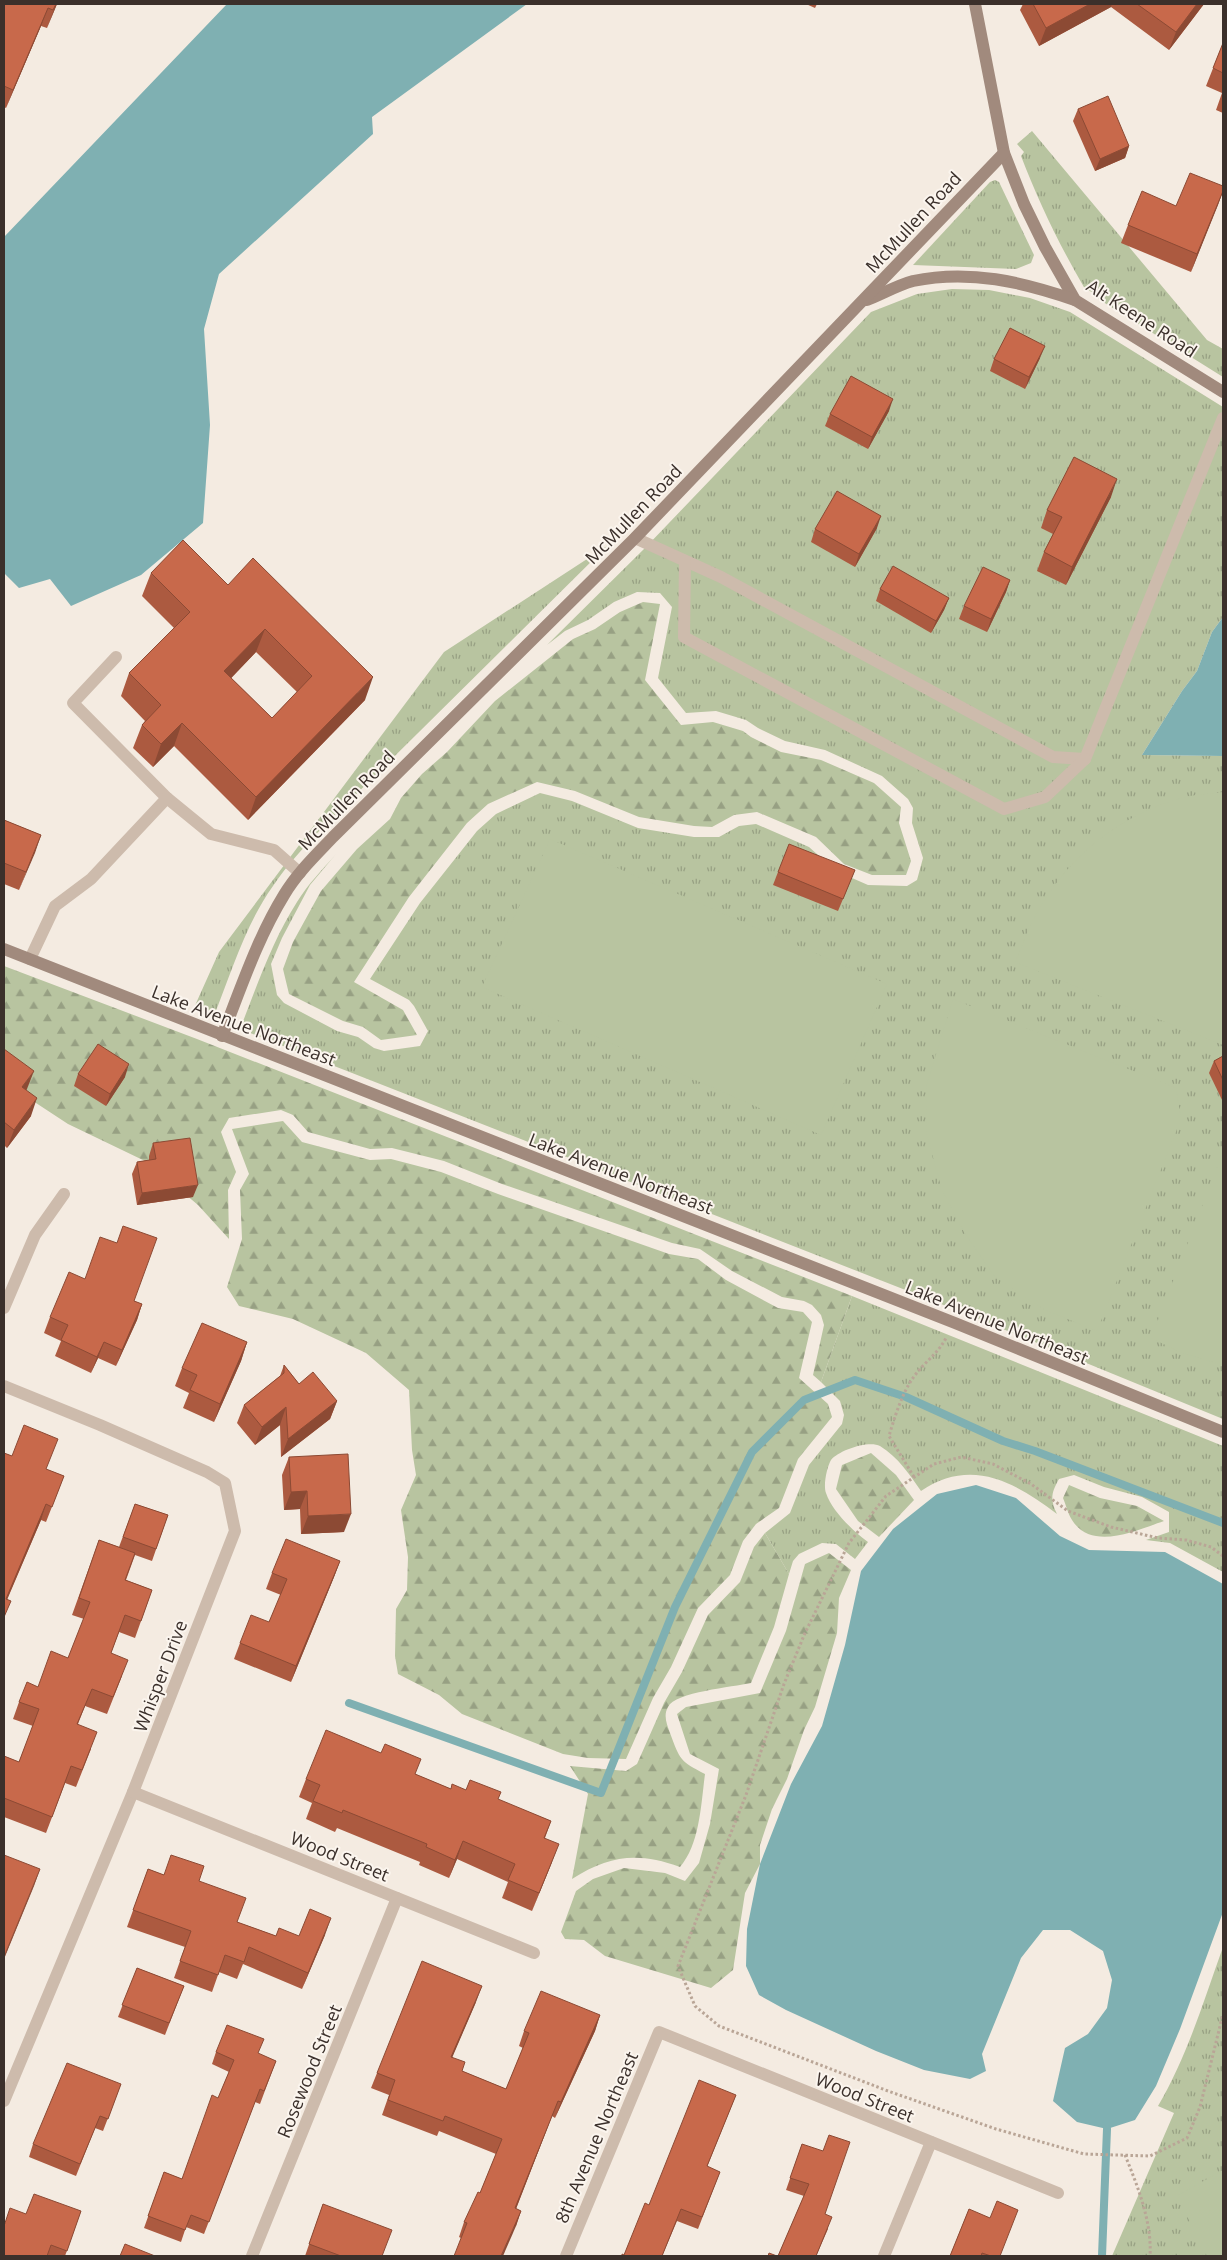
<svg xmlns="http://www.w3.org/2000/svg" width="1227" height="2260" font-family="'Open Sans',sans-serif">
<defs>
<pattern id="grass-tufts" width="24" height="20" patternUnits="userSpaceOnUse" patternTransform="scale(1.25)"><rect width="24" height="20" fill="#b8c4a0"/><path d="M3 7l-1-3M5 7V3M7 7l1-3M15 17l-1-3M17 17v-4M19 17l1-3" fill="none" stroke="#97a083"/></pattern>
<pattern id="forest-firs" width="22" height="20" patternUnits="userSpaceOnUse" patternTransform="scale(1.25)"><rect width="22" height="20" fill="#b8c4a0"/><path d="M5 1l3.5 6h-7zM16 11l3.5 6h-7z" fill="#97a083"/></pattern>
</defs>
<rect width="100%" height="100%" fill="#f4ebe1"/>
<g fill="url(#grass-tufts)">
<path d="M1032 131 1207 340 1223 349V377L1092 295V292L1085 289C1060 246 1039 203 1021 156L1024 152 1017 144Z"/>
<polygon points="995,180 999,182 1034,255 1031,263 1016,269 913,265 990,182"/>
<path d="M952 289 989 290 1030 298 1070 312 1223 407V617L1212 632 1197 671 1182 691 1142 755 1223 756V1419L959 1311 240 1029C257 986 272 941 297 902 308 884 323 869 336 854L310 885 282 938 271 964 277 995 284 1003 337 1031 358 1037 374 1048 384 1051 420 1046 428 1031 414 1006 409 1000 370 979 420 903 477 831 496 814 540 793 572 801 638 828 694 837H719L739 826 756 824 809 847 836 871 868 885 907 886 917 880 923 858 912 823 913 808 908 799 882 776 825 750 785 741 758 728 746 720 716 711 686 713 658 678 672 607 660 593 637 592 614 602 588 620 565 631 547 645 646 547 871 312 917 294Z"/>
<path d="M607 546 322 828C305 846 287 865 273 886 245 925 231 974 213 1018L193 1010 219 952 444 652Z"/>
<path d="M852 1296 1223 1446V1572L1170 1543 1146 1540 1169 1532V1512L1142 1497 1104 1487 1074 1475 1059 1479C1051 1493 1050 1500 1057 1514 1015 1482 971 1457 921 1491 910 1475 898 1457 880 1446 869 1440 839 1450 831 1460 827 1467 823 1485 826 1493 832 1511 853 1531 868 1542L855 1559 836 1544 822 1543 799 1554 793 1561 789 1574 765 1533 790 1513 809 1465 842 1424 844 1415 840 1401 821 1382Z"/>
<path d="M1223 1947V2256H1112L1174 2113 1158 2106C1187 2057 1204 2000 1223 1947Z"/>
</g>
<g fill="url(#forest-firs)">
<polygon points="643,602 660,604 645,680 681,725 713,722 743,731 751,737 781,752 821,760 874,783 901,807 899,823 911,861 906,875 872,875 844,864 816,837 757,812 734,815 712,827 694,826 639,817 575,791 537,782 488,804 467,823 409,897 354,982 403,1010 417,1035 381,1040 363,1027 343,1021 289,994 283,969 293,942 321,891 357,849 390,819 401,798 422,774 447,752 495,701 553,655 573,639 595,629 620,612"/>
<polygon points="4,966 197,1039 852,1296 821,1382 813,1375 824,1325 821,1315 812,1305 804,1301 782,1297 732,1271 700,1249 672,1243 502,1184 444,1161 392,1148 370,1149 308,1132 293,1115 281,1110 229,1118 221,1132 236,1172 228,1190 229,1239 198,1205 147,1162 68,1124 4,1082"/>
<polygon points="283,1121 302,1142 370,1160 391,1159 441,1172 498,1194 669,1254 698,1259 726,1280 778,1308 803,1312 812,1322 799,1378 828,1404 832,1417 798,1459 779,1508 756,1524 743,1541 730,1575 698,1608 671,1667 653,1698 626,1759 588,1758 563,1754 462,1714 439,1695 398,1674 395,1656 396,1609 407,1590 408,1557 401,1510 416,1475 412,1450 409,1390 366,1353 293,1319 239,1306 227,1287 242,1239 240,1190 249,1174 232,1129"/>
<polygon points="871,1453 896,1475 914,1500 879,1537 858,1521 836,1489 842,1465"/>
<path d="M1069 1485 1100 1498 1137 1506 1164 1521C1137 1530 1092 1552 1072 1520 1068 1514 1066 1505 1063 1498Z"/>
<path d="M765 1533 789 1574 774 1627 751 1683C733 1687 675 1692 668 1707 663 1716 667 1724 670 1733 680 1760 680 1761 705 1774 701 1804 700 1844 680 1867 638 1852 610 1855 572 1879L588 1794 570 1766 626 1771 637 1764 664 1703 682 1672 708 1615 740 1582 754 1547Z"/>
<polygon points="829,1553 851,1570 839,1598 837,1633 815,1707 804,1730 787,1779 772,1809 760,1845 760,1864 745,1893 733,1970 711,1988 605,1956 584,1940 565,1939 561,1932 576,1891 593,1879 624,1868 665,1873 685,1881 699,1863 710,1824 719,1769 690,1754 677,1714 686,1707 760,1693 786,1631 805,1564"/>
</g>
<g fill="#b8c4a0">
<path d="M1223 792V1045L1015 962C1021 950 1025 936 1031 924 1063 860 1117 815 1185 797 1198 794 1211 794 1223 792Z"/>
<polygon points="550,839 887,984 821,1135 482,987"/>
<polygon points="953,999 1176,1088 1181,1119 1097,1331 1045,1310 995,1277 964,1232 942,1190 927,1136 926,1087"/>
<polygon points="1223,1152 1223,1365 1182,1353 1151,1338"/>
<polygon points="1223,2170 1223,2256 1207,2256 1177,2196"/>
</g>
<g fill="#7fb0b2">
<polygon points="227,4 527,4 372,117 373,134 219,274 204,329 210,425 203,523 141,575 71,606 50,579 19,588 4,573 4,237"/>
<polygon points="1223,617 1223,756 1142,755 1182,691 1197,671 1212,632"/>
<polygon points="976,1485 1016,1498 1060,1536 1089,1550 1165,1552 1223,1584 1223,1912 1180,2029 1156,2086 1135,2120 1107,2129 1077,2122 1053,2101 1065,2048 1088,2034 1107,2008 1112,1980 1103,1951 1070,1930 1043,1930 1021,1958 982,2054 986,2071 970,2079 924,2070 876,2051 786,2010 759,1995 746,1966 747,1929 760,1864 791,1784 822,1726 845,1645 861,1571 893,1529 937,1494"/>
</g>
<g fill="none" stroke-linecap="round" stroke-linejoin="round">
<g stroke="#7fb0b2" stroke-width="8">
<polyline points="349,1703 601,1793 675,1607 752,1452 804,1400 855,1380 906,1397 1003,1441 1035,1451 1223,1523"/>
<polyline points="1102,2256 1107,2129"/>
</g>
<g stroke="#b9a596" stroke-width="3" stroke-dasharray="2.5 2.5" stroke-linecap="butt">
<path d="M914 1477 889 1436C894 1419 902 1393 913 1378 923 1363 938 1354 946 1338"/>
<polyline points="1223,1556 1211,1547 1186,1540 1158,1538 1111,1527 1068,1511 1031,1484 993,1464 961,1457 934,1464 886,1496 849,1543 805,1633 784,1684 746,1795 678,1966 695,2006 719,2026 888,2091 996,2129 1084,2154 1150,2156 1187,2138 1200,2107 1223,2014"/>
<path d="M1125 2155C1138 2187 1152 2222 1150 2256"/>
</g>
<g stroke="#cdbbac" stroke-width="12">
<polyline points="635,538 721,577 1053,757 1085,759 1223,418"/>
<polyline points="685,561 684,637 1004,809 1045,797 1085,759"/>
<polyline points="116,657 73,703 167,798 211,834 274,850 300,873"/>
<polyline points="30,959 55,906 91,879 167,798"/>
</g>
<g stroke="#cdbbac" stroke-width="12">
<polyline points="4,1308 35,1235 64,1194"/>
<polyline points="4,1386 100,1425 207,1472 225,1483 235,1531 133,1792 4,2101"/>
<polyline points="133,1792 534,1953"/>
<polyline points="252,2256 397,1898"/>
<polyline points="566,2256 659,2032 1058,2193"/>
<polyline points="884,2256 931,2142"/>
</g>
<g stroke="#a18a7d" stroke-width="12">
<polyline points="975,4 1004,153 1024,204 1045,247 1075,300 1223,392"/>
<path d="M867 300C882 294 898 285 913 281 969 269 1023 282 1075 300"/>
<polyline points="4,949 955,1323 1223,1432"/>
<path d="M222 1036C241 988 257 939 284 895 297 873 316 855 333 837L635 538 1004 153"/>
</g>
</g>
<g fill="#ac5a40" fill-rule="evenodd">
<polygon points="4,4 57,4 47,28 41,26 6,108 4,107"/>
<polygon points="806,4 817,4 815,8"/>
<polygon points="1023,4 1204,4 1169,50 1111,7 1039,46 1020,10"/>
<polygon points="1223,43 1223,113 1216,110 1222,93 1206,86"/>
<polygon points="1078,109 1129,146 1125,158 1095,171 1073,121"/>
<polygon points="1223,191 1191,272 1121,243 1128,225 1176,206"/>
<polygon points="1040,358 1025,389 990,371 994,359"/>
<polygon points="889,411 868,449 825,426 830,414"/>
<polygon points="1111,497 1066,585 1037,571 1044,552 1053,534 1041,528 1047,510"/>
<polygon points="877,528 855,567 811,542 815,529"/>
<path d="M151 573 228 585 365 700 248 820 174 746 153 767 133 748 142 725 145 721 121 696 129 673 174 628 142 596ZM256 652 297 692 272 718 231 678Z"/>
<polygon points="1010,580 1006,592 987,632 959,619 964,606"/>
<polygon points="880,589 949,598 944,610 931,633 876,601"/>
<polygon points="4,820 41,835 19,890 4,884"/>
<polygon points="855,870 838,911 773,885 778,872"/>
<polygon points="4,1049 27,1089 26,1090 31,1116 7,1148 4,1145"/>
<polygon points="1223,1056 1223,1102 1209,1073 1214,1061"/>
<polygon points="78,1074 125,1077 106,1106 74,1086"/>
<polygon points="153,1143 193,1197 137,1205 132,1174 137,1162 149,1160 149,1156"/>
<polygon points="134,1301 142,1304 137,1320 116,1366 98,1358 91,1373 55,1356 61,1341 44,1333 50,1317"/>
<polygon points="247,1342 241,1361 214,1422 183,1408 189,1393 175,1386 182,1368"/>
<polygon points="284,1365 299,1384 337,1401 330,1419 281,1457 280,1425 255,1445 237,1423 244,1405 280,1376"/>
<polygon points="4,1453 64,1476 46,1522 41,1520 7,1600 4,1620"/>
<polygon points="289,1457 344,1532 301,1534 300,1509 284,1510 282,1475"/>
<polygon points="135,1504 168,1515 152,1561 135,1555 126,1580 152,1590 135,1638 119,1632 111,1653 122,1676 107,1714 85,1706 78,1724 91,1749 76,1787 65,1783 46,1833 4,1817 4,1756 19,1762 33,1726 13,1719 19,1702 38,1687 68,1658 84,1619 72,1615 99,1540 119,1547"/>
<polygon points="340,1561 334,1577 291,1682 234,1659 240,1643 269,1622 281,1595 266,1589 272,1573"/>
<polygon points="415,1774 451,1789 466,1790 499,1800 551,1821 545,1838 552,1862 532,1911 502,1898 508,1882 457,1859 449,1878 419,1865 420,1862 337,1828 335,1832 306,1819 312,1803 299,1797 306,1779"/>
<polygon points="148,1869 164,1875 199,1881 237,1922 276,1936 299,1936 325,1935 302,1989 243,1964 237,1979 219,1972 212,1992 174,1978 185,1947 127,1927"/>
<polygon points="137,1968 184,1986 165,2035 118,2017"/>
<polygon points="476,2002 452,2057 462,2071 506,2089 523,2048 519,2046 524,2031 600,2015 595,2031 555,2118 552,2116 516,2209 521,2211 516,2226 461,2238 459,2237 464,2222 480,2193 496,2154 439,2131 437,2136 382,2115 389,2095 371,2088 377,2073"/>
<polygon points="216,2052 258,2054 276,2061 260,2104 255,2102 204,2234 186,2227 181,2242 144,2228 164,2172 182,2179 218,2098 229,2072 212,2064"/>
<polygon points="121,2084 103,2131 95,2128 76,2176 29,2157 33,2144"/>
<polygon points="736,2095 707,2167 720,2172 698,2229 677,2221 662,2256 622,2256 624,2255 649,2205"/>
<polygon points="802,2144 825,2214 828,2229 816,2256 778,2256 804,2196 786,2190"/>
<polygon points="323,2204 383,2256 305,2256"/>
<polygon points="969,2209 1001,2256 950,2256"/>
<polygon points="81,2211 65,2256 4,2256 26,2214"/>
</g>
<g fill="#8c4a34">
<polygon points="56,4 57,4 47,28"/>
<polygon points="1090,4 1112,4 1111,7 1039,46 1046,28"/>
<polygon points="1197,4 1204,4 1169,50 1176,32"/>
<polygon points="48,8 41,26 6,108 13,90"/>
<polygon points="1129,146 1125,158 1095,171 1100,159"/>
<polygon points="1223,191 1218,205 1191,272 1197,254"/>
<polygon points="1045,346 1040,358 1025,389 1029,377"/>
<polygon points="893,399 889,411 868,449 872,437"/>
<polygon points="1117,479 1111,497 1066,585 1072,567"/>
<polygon points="881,516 877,528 855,567 859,554"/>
<polygon points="1010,580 1006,592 987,632 991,619"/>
<polygon points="949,598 944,610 931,633 936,621"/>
<polygon points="265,629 256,652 216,694 224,671"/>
<polygon points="373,677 365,700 248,820 256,797"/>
<polygon points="182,723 174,746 153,767 161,744"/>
<polygon points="41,835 35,853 19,890 26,872"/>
<polygon points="129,1064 125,1077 106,1106 110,1094"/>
<polygon points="34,1071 27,1089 15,1105 22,1087"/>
<polygon points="37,1098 31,1116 7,1148 14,1130"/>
<polygon points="198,1185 193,1197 137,1205 142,1193"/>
<polygon points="142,1304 137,1320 116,1366 122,1350"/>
<polygon points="104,1342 98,1358 91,1373 97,1357"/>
<polygon points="247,1342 241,1361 214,1422 220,1404"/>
<polygon points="337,1401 330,1419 281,1457 288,1439"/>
<polygon points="286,1407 280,1425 255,1445 262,1427"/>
<polygon points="307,1491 300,1509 284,1510 291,1492"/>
<polygon points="46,1504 41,1520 4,1606 4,1605"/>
<polygon points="351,1514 344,1532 301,1534 308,1516"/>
<polygon points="340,1561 334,1577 291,1682 296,1666"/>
<polygon points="463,1841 457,1859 449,1878 455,1860"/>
<polygon points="559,1844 552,1862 532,1911 539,1893"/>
<polygon points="40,1869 34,1886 4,1959 4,1957"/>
<polygon points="331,1918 325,1935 302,1989 308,1973"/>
<polygon points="482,1986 476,2002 446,2072 451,2057"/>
<polygon points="600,2015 595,2031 555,2118 561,2102"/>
<polygon points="558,2101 552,2116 510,2224 515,2208"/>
<polygon points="521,2211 516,2226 503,2256 501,2256"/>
</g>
<g fill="#c8694b" stroke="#8c4a34" fill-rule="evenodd">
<polygon points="4,4 56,4 53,10 48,8 13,90 4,86"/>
<polygon points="1033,4 1090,4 1046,28"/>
<polygon points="1137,4 1197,4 1176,32"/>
<polygon points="1223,43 1223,73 1213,68"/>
<polygon points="1108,96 1129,146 1100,159 1078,109"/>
<polygon points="1190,173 1223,186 1223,191 1197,254 1128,225 1142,191 1176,206"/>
<polygon points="1010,328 1045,346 1029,377 994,359"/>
<polygon points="851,376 893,399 872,437 830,414"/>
<polygon points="1074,457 1117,479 1072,567 1044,552 1062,517 1047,510"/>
<polygon points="837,491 881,516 859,554 815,529"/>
<path d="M183 540 228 585 253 558 373 677 256 797 182 723 161 744 142 725 161 705 129 673 190 612 151 573ZM265 629 312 676 272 718 224 671Z"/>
<polygon points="893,566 949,598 936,621 880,589"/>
<polygon points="983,567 1010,580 991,619 964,606"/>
<polygon points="4,820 41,835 26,872 4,863"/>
<polygon points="789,844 855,870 843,899 778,872"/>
<polygon points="98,1044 129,1064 110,1094 78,1074"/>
<polygon points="4,1049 34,1071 22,1087 37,1098 14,1130 4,1122"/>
<polygon points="1223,1056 1223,1080 1214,1061"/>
<polygon points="190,1138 198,1185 142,1193 137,1162 156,1159 153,1143"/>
<polygon points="123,1226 157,1238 134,1301 142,1304 122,1350 104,1342 97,1357 61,1340 68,1325 50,1317 69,1272 85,1279 100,1237 117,1243"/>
<polygon points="202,1323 247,1342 220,1404 190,1390 197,1375 182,1368"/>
<polygon points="284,1365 299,1384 313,1372 337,1401 288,1439 286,1407 262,1427 244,1405 284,1373"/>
<polygon points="24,1425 58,1439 46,1469 64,1476 52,1507 46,1504 6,1599 11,1601 4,1617 4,1453 12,1456"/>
<polygon points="348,1454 351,1514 308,1516 307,1491 291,1492 289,1457"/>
<polygon points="135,1504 168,1515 156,1549 123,1537"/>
<polygon points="286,1539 340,1561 296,1666 240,1643 251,1615 269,1622 287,1579 272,1573"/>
<polygon points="99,1540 135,1553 125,1580 152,1590 141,1621 125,1615 111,1653 128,1660 113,1697 92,1689 77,1724 97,1732 82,1770 71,1766 52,1817 4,1798 4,1756 19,1762 39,1709 19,1702 27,1682 38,1687 51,1651 68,1658 90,1602 79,1598"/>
<polygon points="326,1730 381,1753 385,1744 421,1759 415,1774 451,1789 452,1784 466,1790 470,1780 501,1792 498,1799 551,1821 544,1838 559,1844 539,1893 508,1880 515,1864 463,1841 455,1860 426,1847 427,1844 343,1810 342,1813 313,1801 320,1785 306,1779"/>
<polygon points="4,1855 40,1869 4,1957"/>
<polygon points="171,1855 204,1866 199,1881 246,1898 237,1922 276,1936 279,1928 299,1936 310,1909 331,1918 308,1973 249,1947 244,1962 225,1955 218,1975 180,1961 191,1931 133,1910 148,1869 164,1875"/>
<polygon points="422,1961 482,1986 451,2057 465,2062 462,2071 506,2089 529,2033 524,2031 541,1991 600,2015 561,2102 558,2101 515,2208 521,2211 501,2256 454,2256 467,2223 464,2222 478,2192 480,2193 502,2139 445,2116 443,2121 388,2100 395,2080 377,2073"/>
<polygon points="137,1968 184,1986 169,2023 122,2005"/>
<polygon points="227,2025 264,2039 258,2053 276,2061 264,2091 260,2089 209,2222 191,2215 185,2230 148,2216 164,2172 182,2179 212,2095 218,2098 234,2060 216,2052"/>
<polygon points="67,2063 121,2084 108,2119 100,2116 80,2164 33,2144"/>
<polygon points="699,2080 736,2095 707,2166 720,2172 702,2217 681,2209 662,2256 622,2256 622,2254 624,2255 645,2203 649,2205"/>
<polygon points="829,2135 850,2142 825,2214 832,2217 816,2256 778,2256 809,2184 790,2178 802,2144 823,2151"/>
<polygon points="34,2194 81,2211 67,2251 51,2245 47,2256 4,2256 4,2226 10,2208 26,2214"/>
<polygon points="997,2201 1018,2210 1000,2256 991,2256 982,2253 981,2256 950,2256 969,2209 990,2218"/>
<polygon points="323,2204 392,2230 382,2256 341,2256 309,2244"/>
<polygon points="125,2244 155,2256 120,2256"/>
<polygon points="769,2253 777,2256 768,2256"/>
</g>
<g text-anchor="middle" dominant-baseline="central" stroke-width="4" stroke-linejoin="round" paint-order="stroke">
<g font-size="18" fill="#3b302b" stroke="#fbf5ee">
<text transform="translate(913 222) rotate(-47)">McMullen Road</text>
<text transform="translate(1142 318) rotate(33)">Alt Keene Road</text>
<text transform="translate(633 514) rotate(-46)">McMullen Road</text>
<text transform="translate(346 800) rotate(-46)">McMullen Road</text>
<text transform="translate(244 1025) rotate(21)">Lake Avenue Northeast</text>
<text transform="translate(621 1173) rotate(21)">Lake Avenue Northeast</text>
<text transform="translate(997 1322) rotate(22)">Lake Avenue Northeast</text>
<text transform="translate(160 1676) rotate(-69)">Whisper Drive</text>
<text transform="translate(340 1856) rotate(22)">Wood Street</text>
<text transform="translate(309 2071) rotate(-68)">Rosewood Street</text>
<text transform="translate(865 2097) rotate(22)">Wood Street</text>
<text transform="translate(596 2137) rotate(-67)">8th Avenue Northeast</text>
</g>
</g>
<rect width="1227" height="2260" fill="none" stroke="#3b302b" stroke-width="10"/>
</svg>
